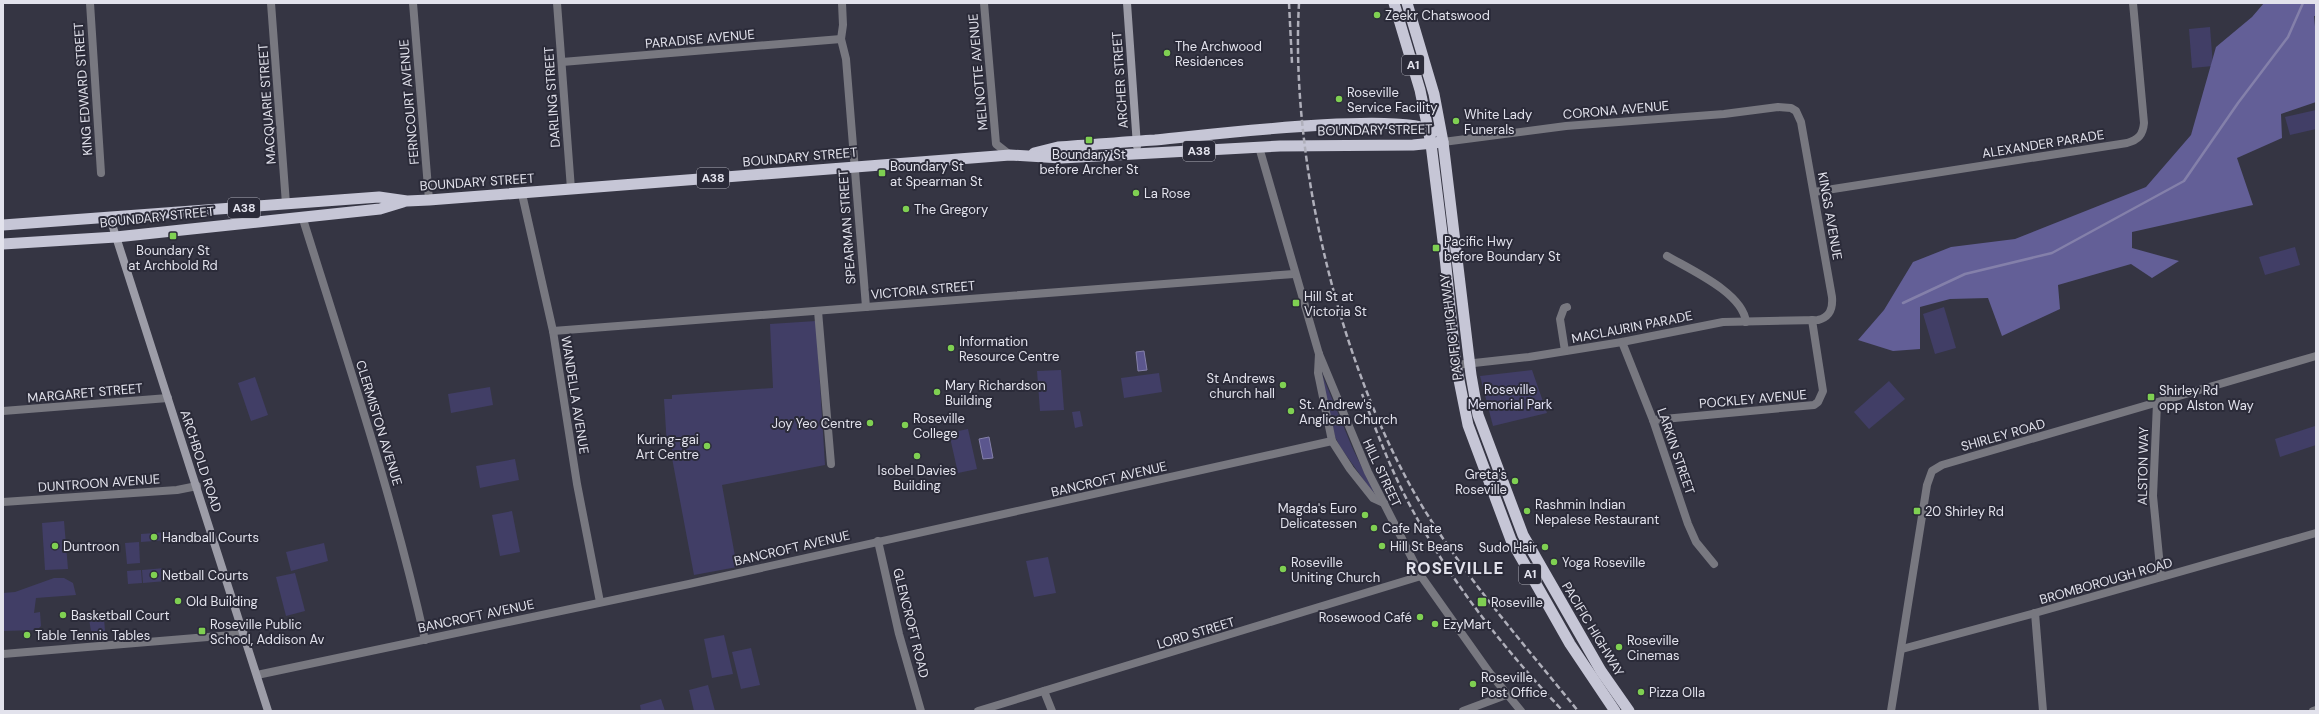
<svg xmlns="http://www.w3.org/2000/svg" width="2319" height="714" font-family="'DM Sans',sans-serif">
<rect width="100%" height="100%" fill="#353543"/>
<g fill="#413e66">
<polygon points="2210,27 2213,66 2192,68 2189,29"/>
<polygon points="2316,110 2316,129 2290,135 2285,117"/>
<polygon points="2295,247 2300,265 2265,275 2259,257"/>
<polygon points="1944,307 1956,348 1935,354 1923,314"/>
<polygon points="816,321 825,465 722,485 737,567 694,575 672,458 672,446 667,446 664,399 672,399 672,395 773,388 770,324"/>
<polygon points="1061,370 1064,410 1040,411 1037,371"/>
<polygon points="1532,370 1547,413 1493,426 1480,376"/>
<polygon points="1321,372 1352,447 1376,497 1341,448 1335,437"/>
<polygon points="1159,373 1162,392 1124,398 1121,378"/>
<polygon points="255,377 268,415 251,421 238,383"/>
<polygon points="1889,381 1905,399 1869,429 1854,412"/>
<polygon points="490,387 493,405 451,413 448,394"/>
<polygon points="1080,411 1083,426 1075,428 1072,412"/>
<polygon points="2315,426 2316,445 2280,457 2275,439"/>
<polygon points="968,429 977,469 958,473 949,433"/>
<polygon points="515,459 519,480 480,488 476,466"/>
<polygon points="512,511 520,552 500,556 492,515"/>
<polygon points="64,521 68,569 45,570 42,523"/>
<polygon points="168,532 168,540 141,542 141,534"/>
<polygon points="139,542 140,563 127,564 125,543"/>
<polygon points="324,543 328,561 291,571 286,552"/>
<polygon points="1048,557 1056,593 1034,597 1026,561"/>
<polygon points="165,568 166,581 143,583 142,570"/>
<polygon points="141,570 142,583 128,584 127,571"/>
<polygon points="295,573 305,611 286,616 276,577"/>
<polygon points="54,578 64,578 73,583 76,595 36,598 34,613 40,612 41,626 37,630 3,631 3,593 15,592"/>
<polygon points="104,618 105,631 91,631 89,619"/>
<polygon points="724,635 733,674 712,678 704,639"/>
<polygon points="751,648 760,685 741,689 732,652"/>
<polygon points="708,685 715,711 694,711 689,690"/>
<polygon points="661,699 665,711 641,711 640,705"/>
</g>
<polygon fill="#635f97" points="2264,3 2316,3 2316,16 2314,16 2316,37 2316,102 2281,114 2282,138 2237,158 2253,205 2132,232 2132,248 2179,261 2152,278 2131,264 2058,285 2060,309 2002,336 1988,298 1950,299 1920,307 1920,349 1893,351 1858,340 1884,310 1913,262 1951,247 2015,239 2146,187 2191,135 2216,47 2252,17"/>
<g fill="#5b568e" stroke="#8480aa">
<polygon points="1144,351 1147,370 1138,371 1136,352"/>
<polygon points="989,437 993,458 983,459 979,439"/>
</g>
<g fill="none" stroke-linecap="round" stroke-linejoin="round">
<polyline stroke="#8480aa" stroke-width="2.5" points="1903,303 1965,274 2052,253 2184,181 2238,103 2288,37 2303,3"/>
<g stroke="#787880" stroke-width="8">
<polyline points="90,3 101,173"/>
<polyline points="271,3 286,204"/>
<polyline points="413,3 429,200"/>
<polyline points="557,3 571,189"/>
<polyline points="842,3 843,25 841,39 846,59 866,307"/>
<polyline points="984,3 996,144 1010,155"/>
<polyline points="562,62 841,39"/>
<path d="M1443 142 1566 126 1724 114 1778 107 1791 108 1796 111 1801 122 1832 297C1833 309 1830 317 1818 320L1723 322 1622 342 1529 357 1456 365"/>
<path d="M1814 192 2127 143C2138 140 2143 135 2144 123L2133 3"/>
<polyline points="522,194 553,331 577,484 600,602"/>
<path d="M302 216C346 357 393 496 425 640"/>
<path d="M1667 256C1691 270 1743 293 1746 322"/>
<polyline points="818,311 831,464"/>
<polyline points="553,331 1294,274"/>
<polyline points="1622,342 1653,420 1688,524 1696,542 1714,564"/>
<polyline points="1565,351 1560,319 1564,308 1567,307"/>
<polyline points="1319,354 1318,373 1332,441 1350,469 1373,498 1384,503"/>
<polyline points="2157,403 2153,496 2161,577"/>
<polyline points="3,411 168,398"/>
<polyline points="1653,420 1814,405 1818,402 1823,391 1812,320"/>
<polyline points="3,502 177,490 197,486"/>
<polyline points="878,541 899,634 921,711"/>
<polyline points="2035,613 2043,711"/>
<polyline points="1902,649 2035,613 2316,533"/>
<polyline points="3,654 244,634"/>
<polyline points="257,675 689,584 1332,441"/>
<polyline points="1044,691 1052,711"/>
<polyline points="978,711 1421,576"/>
<polyline points="1463,711 1506,695"/>
<polyline points="1891,711 1927,485 1932,471 1942,465 2316,356"/>
<polyline points="2313,711 2316,710"/>
</g>
<polyline stroke="#787880" stroke-width="8" points="1259,147 1319,354 1368,472 1421,576 1489,672 1521,711"/>
<g stroke="#9d9da8" stroke-width="8">
<polyline points="1127,3 1137,146"/>
<polyline points="110,218 268,711"/>
</g>
<g stroke="#c6c6d6" stroke-width="11">
<polyline points="1394,3 1420,90 1431,144 1445,257 1456,365 1468,425 1511,540 1570,644 1615,711"/>
<polyline points="1407,3 1434,94 1443,142 1471,375 1478,415 1523,535 1601,671 1629,711"/>
<path d="M1034 153 1058 147C1090 145 1123 142 1155 140 1197 136 1410 110 1433 132"/>
<polyline points="3,225 379,197 407,201 429,200 1010,155 1061,158 1280,146 1413,145 1443,142"/>
<polyline points="3,244 116,237 380,209 403,202"/>
</g>
<g stroke="#afafba" stroke-width="2.5" stroke-dasharray="6 3" stroke-linecap="butt">
<polyline points="1289,3 1292,63"/>
<path d="M1299 3C1290 160 1339 365 1419 501 1464 576 1523 643 1578 711"/>
<path d="M1362 394C1375 427 1387 460 1403 492 1444 573 1500 645 1563 711"/>
</g>
</g>
<g fill="#7fd052" stroke="#2b2b39" stroke-width="1.5">
<circle cx="1377" cy="15" r="4"/>
<circle cx="1167" cy="53" r="4"/>
<circle cx="1339" cy="99" r="4"/>
<circle cx="1456" cy="121" r="4"/>
<rect x="1085" y="136" width="8" height="8" rx="2"/>
<rect x="878" y="169" width="8" height="8" rx="2"/>
<circle cx="1136" cy="193" r="4"/>
<circle cx="906" cy="209" r="4"/>
<rect x="169" y="232" width="8" height="8" rx="2"/>
<rect x="1432" y="244" width="8" height="8" rx="2"/>
<rect x="1292" y="299" width="8" height="8" rx="2"/>
<circle cx="951" cy="348" r="4"/>
<circle cx="1283" cy="385" r="4"/>
<circle cx="937" cy="392" r="4"/>
<rect x="2147" y="393" width="8" height="8" rx="2"/>
<circle cx="1291" cy="411" r="4"/>
<circle cx="870" cy="423" r="4"/>
<circle cx="905" cy="425" r="4"/>
<circle cx="707" cy="446" r="4"/>
<circle cx="917" cy="456" r="4"/>
<circle cx="1515" cy="481" r="4"/>
<circle cx="1527" cy="511" r="4"/>
<rect x="1913" y="507" width="8" height="8" rx="2"/>
<circle cx="1365" cy="515" r="4"/>
<circle cx="1374" cy="528" r="4"/>
<circle cx="154" cy="537" r="4"/>
<circle cx="55" cy="546" r="4"/>
<circle cx="1382" cy="546" r="4"/>
<circle cx="1545" cy="547" r="4"/>
<circle cx="1554" cy="562" r="4"/>
<circle cx="1283" cy="569" r="4"/>
<circle cx="154" cy="575" r="4"/>
<circle cx="178" cy="601" r="4"/>
<rect x="1477" y="597" width="10" height="10" rx="2"/>
<circle cx="63" cy="615" r="4"/>
<circle cx="1420" cy="617" r="4"/>
<circle cx="1435" cy="624" r="4"/>
<rect x="198" y="627" width="8" height="8" rx="2"/>
<circle cx="27" cy="635" r="4"/>
<circle cx="1619" cy="647" r="4"/>
<circle cx="1473" cy="684" r="4"/>
<circle cx="1641" cy="692" r="4"/>
</g>
<g text-anchor="middle" dominant-baseline="central" stroke-width="4" stroke-linejoin="round" paint-order="stroke">
<g fill="#2b2b39" stroke="#ababb6" stroke-width="1">
<rect x="1402" y="55" width="22" height="20" rx="3"/>
<rect x="1183" y="141" width="32" height="20" rx="3"/>
<rect x="697" y="168" width="32" height="20" rx="3"/>
<rect x="228" y="198" width="32" height="20" rx="3"/>
<rect x="1519" y="564" width="22" height="20" rx="3"/>
</g>
<g font-size="12" font-weight="bold" fill="#e2e2ec">
<text x="1413" y="65">A1</text>
<text x="1199" y="151">A38</text>
<text x="713" y="178">A38</text>
<text x="244" y="208">A38</text>
<text x="1530" y="574">A1</text>
</g>
<g font-size="13" fill="#e2e2ec" stroke="#2b2b39" text-anchor="start">
<text x="1385" y="15">Zeekr Chatswood</text>
<text x="1175" y="46">The Archwood<tspan x="1175" dy="15">Residences</tspan></text>
<text x="1347" y="92">Roseville<tspan x="1347" dy="15">Service Facility</tspan></text>
<text x="1464" y="114">White Lady<tspan x="1464" dy="15">Funerals</tspan></text>
<text x="1089" y="154" text-anchor="middle">Boundary St<tspan x="1089" dy="15">before Archer St</tspan></text>
<text x="890" y="166">Boundary St<tspan x="890" dy="15">at Spearman St</tspan></text>
<text x="1144" y="193">La Rose</text>
<text x="914" y="209">The Gregory</text>
<text x="1444" y="241">Pacific Hwy<tspan x="1444" dy="15">before Boundary St</tspan></text>
<text x="173" y="250" text-anchor="middle">Boundary St<tspan x="173" dy="15">at Archbold Rd</tspan></text>
<text x="1304" y="296">Hill St at<tspan x="1304" dy="15">Victoria St</tspan></text>
<text x="959" y="341">Information<tspan x="959" dy="15">Resource Centre</tspan></text>
<text x="1275" y="378" text-anchor="end">St Andrews<tspan x="1275" dy="15">church hall</tspan></text>
<text x="945" y="385">Mary Richardson<tspan x="945" dy="15">Building</tspan></text>
<text x="2159" y="390">Shirley Rd<tspan x="2159" dy="15">opp Alston Way</tspan></text>
<text x="1299" y="404">St. Andrew's<tspan x="1299" dy="15">Anglican Church</tspan></text>
<text x="913" y="418">Roseville<tspan x="913" dy="15">College</tspan></text>
<text x="862" y="423" text-anchor="end">Joy Yeo Centre</text>
<text x="699" y="439" text-anchor="end">Kuring-gai<tspan x="699" dy="15">Art Centre</tspan></text>
<text x="917" y="470" text-anchor="middle">Isobel Davies<tspan x="917" dy="15">Building</tspan></text>
<text x="1507" y="474" text-anchor="end">Greta's<tspan x="1507" dy="15">Roseville</tspan></text>
<text x="1535" y="504">Rashmin Indian<tspan x="1535" dy="15">Nepalese Restaurant</tspan></text>
<text x="1357" y="508" text-anchor="end">Magda's Euro<tspan x="1357" dy="15">Delicatessen</tspan></text>
<text x="1925" y="511">20 Shirley Rd</text>
<text x="1382" y="528">Cafe Nate</text>
<text x="162" y="537">Handball Courts</text>
<text x="63" y="546">Duntroon</text>
<text x="1390" y="546">Hill St Beans</text>
<text x="1537" y="547" text-anchor="end">Sudo Hair</text>
<text x="1291" y="562">Roseville<tspan x="1291" dy="15">Uniting Church</tspan></text>
<text x="1562" y="562">Yoga Roseville</text>
<text x="162" y="575">Netball Courts</text>
<text x="186" y="601">Old Building</text>
<text x="1491" y="602">Roseville</text>
<text x="71" y="615">Basketball Court</text>
<text x="1412" y="617" text-anchor="end">Rosewood Café</text>
<text x="210" y="624">Roseville Public<tspan x="210" dy="15">School, Addison Av</tspan></text>
<text x="1443" y="624">EzyMart</text>
<text x="35" y="635">Table Tennis Tables</text>
<text x="1627" y="640">Roseville<tspan x="1627" dy="15">Cinemas</tspan></text>
<text x="1481" y="677">Roseville<tspan x="1481" dy="15">Post Office</tspan></text>
<text x="1649" y="692">Pizza Olla</text>
</g>
<g font-size="13" fill="#e2e2ec" stroke="#2b2b39">
<text transform="translate(700 39) rotate(-5)">PARADISE AVENUE</text>
<text transform="translate(978 72) rotate(-95)">MELNOTTE AVENUE</text>
<text transform="translate(1120 80) rotate(-94)">ARCHER STREET</text>
<text transform="translate(83 89) rotate(-94)">KING EDWARD STREET</text>
<text transform="translate(552 97) rotate(-94)">DARLING STREET</text>
<text transform="translate(409 102) rotate(-95)">FERNCOURT AVENUE</text>
<text transform="translate(267 104) rotate(-94)">MACQUARIE STREET</text>
<text transform="translate(1616 110) rotate(-5)">CORONA AVENUE</text>
<text transform="translate(1375 130) rotate(-1)">BOUNDARY STREET</text>
<text transform="translate(2043 144) rotate(-9)">ALEXANDER PARADE</text>
<text transform="translate(800 157) rotate(-5)">BOUNDARY STREET</text>
<text transform="translate(477 182) rotate(-4)">BOUNDARY STREET</text>
<text transform="translate(1830 216) rotate(80)">KINGS AVENUE</text>
<text transform="translate(157 217) rotate(-6)">BOUNDARY STREET</text>
<text transform="translate(847 227) rotate(-94)">SPEARMAN STREET</text>
<text transform="translate(923 290) rotate(-5)">VICTORIA STREET</text>
<text transform="translate(1451 327) rotate(-97)">PACIFIC HIGHWAY</text>
<text transform="translate(1632 327) rotate(-11)">MACLAURIN PARADE</text>
<text transform="translate(85 393) rotate(-5)">MARGARET STREET</text>
<text transform="translate(575 395) rotate(81)">WANDELLA AVENUE</text>
<text transform="translate(1753 399) rotate(-5)">POCKLEY AVENUE</text>
<text transform="translate(379 423) rotate(73)">CLERMISTON AVENUE</text>
<text transform="translate(2003 435) rotate(-16)">SHIRLEY ROAD</text>
<text transform="translate(1676 451) rotate(71)">LARKIN STREET</text>
<text transform="translate(201 461) rotate(72)">ARCHBOLD ROAD</text>
<text transform="translate(2143 466) rotate(-89)">ALSTON WAY</text>
<text transform="translate(1382 473) rotate(65)">HILL STREET</text>
<text transform="translate(1109 479) rotate(-13)">BANCROFT AVENUE</text>
<text transform="translate(99 483) rotate(-4)">DUNTROON AVENUE</text>
<text transform="translate(792 548) rotate(-13)">BANCROFT AVENUE</text>
<text transform="translate(2106 581) rotate(-16)">BROMBOROUGH ROAD</text>
<text transform="translate(476 616) rotate(-12)">BANCROFT AVENUE</text>
<text transform="translate(911 623) rotate(76)">GLENCROFT ROAD</text>
<text transform="translate(1593 629) rotate(59)">PACIFIC HIGHWAY</text>
<text transform="translate(1196 633) rotate(-17)">LORD STREET</text>
</g>
<g font-size="13" fill="#e2e2f4" stroke="#2b2b39">
<text x="1510" y="389">Roseville<tspan x="1510" dy="15">Memorial Park</tspan></text>
</g>
<g font-size="17" font-weight="bold" letter-spacing="1" fill="#e2e2ec" stroke="#2b2b39">
<text x="1455" y="568">ROSEVILLE</text>
</g>
</g>
<rect width="2319" height="714" fill="none" stroke="#e2e2ec" stroke-width="8"/>
</svg>
